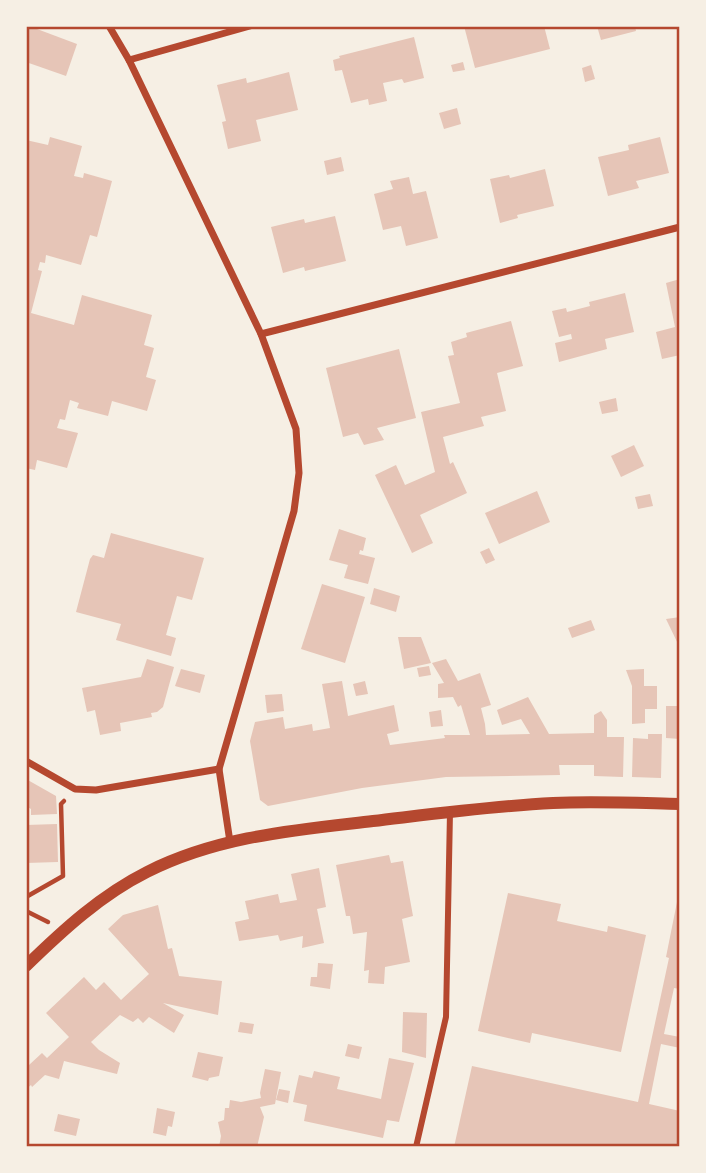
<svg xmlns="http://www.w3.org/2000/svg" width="706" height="1173" font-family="Lato,sans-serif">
<rect width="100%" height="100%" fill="#f6efe4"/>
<g fill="#e6c5b7">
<polygon points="29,26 77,44 66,76 26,62 26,34"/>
<polygon points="464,26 544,26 550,49 475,68"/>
<polygon points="597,26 635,26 636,31 601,40"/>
<polygon points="414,37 424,78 404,83 402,79 383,83 387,101 369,105 368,99 351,103 342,70 335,71 333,60 340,58 339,56"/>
<polygon points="463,62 465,70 453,72 451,65"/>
<polygon points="591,65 595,79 585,82 582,68"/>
<polygon points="289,72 298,110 256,120 261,141 228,149 222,122 226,121 217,85 246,78 247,83"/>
<polygon points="457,108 461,124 444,129 439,113"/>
<polygon points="50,137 82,146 74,176 83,178 84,173 112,181 97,237 90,235 81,265 46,255 45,263 40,262 38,270 42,271 31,313 74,325 82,295 152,315 144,345 154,348 146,377 156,380 147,411 112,401 108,416 77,408 79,403 70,400 65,420 60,419 57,428 78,433 67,468 37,460 35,470 26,468 26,140 48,145"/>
<polygon points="660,137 669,173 636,181 639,188 608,196 598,157 629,150 628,145"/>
<polygon points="341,157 344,171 327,175 324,161"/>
<polygon points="545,169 554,206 517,215 518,218 500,223 490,179 509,175 510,178"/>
<polygon points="409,177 413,194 426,191 438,238 406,246 401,226 383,230 374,194 393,189 390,181"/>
<polygon points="335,216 346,261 305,271 304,267 283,273 271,227 304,219 305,223"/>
<polygon points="680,279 680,355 662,359 656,332 675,327 666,283"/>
<polygon points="625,293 634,332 605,339 607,349 559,362 555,343 572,339 571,334 559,337 552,311 566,308 567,312 590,306 589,302"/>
<polygon points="511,321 523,366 497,373 506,411 481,417 484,426 443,437 450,464 453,462 467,493 420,515 433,543 412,553 375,475 396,465 405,485 435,472 421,412 460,403 448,356 454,355 451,342 467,337 466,333"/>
<polygon points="399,349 416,418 377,428 384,440 364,445 358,433 343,437 326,368"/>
<polygon points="616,398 618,411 602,414 599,402"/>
<polygon points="634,445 644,466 621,477 611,456"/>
<polygon points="537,491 550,522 499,544 485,513"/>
<polygon points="650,494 653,506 638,509 635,497"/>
<polygon points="339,529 366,538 363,551 360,550 359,554 375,558 368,584 344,578 348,565 329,560"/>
<polygon points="111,533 204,558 192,600 177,596 166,635 176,638 171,656 116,640 121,624 76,612 90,559 93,555 104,558"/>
<polygon points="489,548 495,560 486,564 480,552"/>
<polygon points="322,584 365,597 345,663 301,649"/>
<polygon points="374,588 400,596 396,612 370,604"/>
<polygon points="680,617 680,648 666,619"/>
<polygon points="591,620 595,630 572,638 568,628"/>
<polygon points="398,637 421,637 431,663 404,669"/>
<polygon points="147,659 174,667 163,707 157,712 151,713 152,717 120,723 121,731 100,735 95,710 87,712 82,688 141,677"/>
<polygon points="446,659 458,681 480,673 491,705 481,708 485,724 486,735 530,734 521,719 502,725 497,710 528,697 549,734 594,733 594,715 601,711 607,720 607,737 624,737 623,777 594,776 594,765 559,765 560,775 446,777 362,788 268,806 260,800 250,741 255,722 283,717 285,729 312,724 313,731 330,728 322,684 342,681 348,716 394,705 399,731 387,734 390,745 445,738 444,735 470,735 461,705 458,707 453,697 438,698 438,684 444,683 432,663"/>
<polygon points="429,666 431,675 419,677 417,668"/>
<polygon points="181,669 205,675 200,693 175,686"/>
<polygon points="644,669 644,686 657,686 657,709 645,709 645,723 632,724 632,686 626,670"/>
<polygon points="365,681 368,694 356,696 353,684"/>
<polygon points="282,694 284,711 267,713 265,695"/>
<polygon points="666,706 680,706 680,739 666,738"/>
<polygon points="441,710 443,726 431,727 429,712"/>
<polygon points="648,734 662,734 661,778 632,777 633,738 648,739"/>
<polygon points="26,779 56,796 57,814 31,815 31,809 26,806"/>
<polygon points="57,824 58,862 26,863 26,825"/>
<polygon points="389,855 391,863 403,861 413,916 402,919 410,962 385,967 384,984 368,983 369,970 364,971 367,932 353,934 350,916 346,916 336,865"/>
<polygon points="319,868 326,907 317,909 324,943 302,948 303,936 280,941 278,935 239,941 235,922 249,919 245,901 278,894 280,903 297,900 291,874"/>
<polygon points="508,893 561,904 557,921 607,932 608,926 646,935 621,1052 532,1033 530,1043 478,1031"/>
<polygon points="678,897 680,989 674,988 664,1034 680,1037 680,1048 661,1044 649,1104 680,1111 680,1147 454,1147 472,1066 638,1102 669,958 666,957"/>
<polygon points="158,905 168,949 172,948 179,976 222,981 218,1015 163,1003 184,1015 174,1033 149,1017 143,1023 138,1018 133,1022 120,1015 91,1042 99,1050 120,1063 117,1074 64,1061 59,1079 45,1075 32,1087 31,1085 26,1089 26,1062 29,1065 42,1053 47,1058 69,1037 46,1013 84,977 96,990 104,982 121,1000 149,974 108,929 123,915"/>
<polygon points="318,963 333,964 330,989 310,986 311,977 317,977"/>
<polygon points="403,1012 427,1013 426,1058 402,1052"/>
<polygon points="240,1022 254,1024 252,1034 238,1032"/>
<polygon points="348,1044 362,1047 359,1059 345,1056"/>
<polygon points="198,1052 223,1057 219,1076 209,1078 208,1081 192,1077"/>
<polygon points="389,1058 414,1063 399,1122 387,1120 383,1138 304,1121 307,1105 293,1102 299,1075 312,1078 314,1071 340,1077 337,1089 381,1099"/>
<polygon points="265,1069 281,1072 275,1104 260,1107 264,1117 257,1147 219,1147 221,1136 218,1122 224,1120 225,1108 229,1108 230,1100 241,1102 261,1098 260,1093"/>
<polygon points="279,1089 290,1091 288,1103 276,1100"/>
<polygon points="157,1108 175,1112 172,1127 168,1126 166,1136 153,1133"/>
<polygon points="58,1114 80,1119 76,1136 54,1131"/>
</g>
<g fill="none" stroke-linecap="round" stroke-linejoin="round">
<g stroke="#b5482f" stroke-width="4.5">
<polyline points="26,897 63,876 61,804 64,801"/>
<polyline points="26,911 48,922"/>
</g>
<polyline stroke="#b5482f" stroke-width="6" points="416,1147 446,1017 450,812"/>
<g stroke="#b5482f" stroke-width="7">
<polyline points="109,26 129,60 261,334 296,429 299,473 294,511 219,769 230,842"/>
<polyline points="129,60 250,26"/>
<polyline points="261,334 680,227"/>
<polyline points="26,761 75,789 96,790 219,769"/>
</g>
<path stroke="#b5482f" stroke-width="12" d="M26 966C63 930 101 895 147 872 218 836 296 830 373 821 433 814 493 806 553 803 595 801 638 803 680 804"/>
</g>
<rect width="706" height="1173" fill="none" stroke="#f6efe4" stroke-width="56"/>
<rect x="28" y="28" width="650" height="1117" fill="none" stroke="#b5482f" stroke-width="2.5"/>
</svg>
